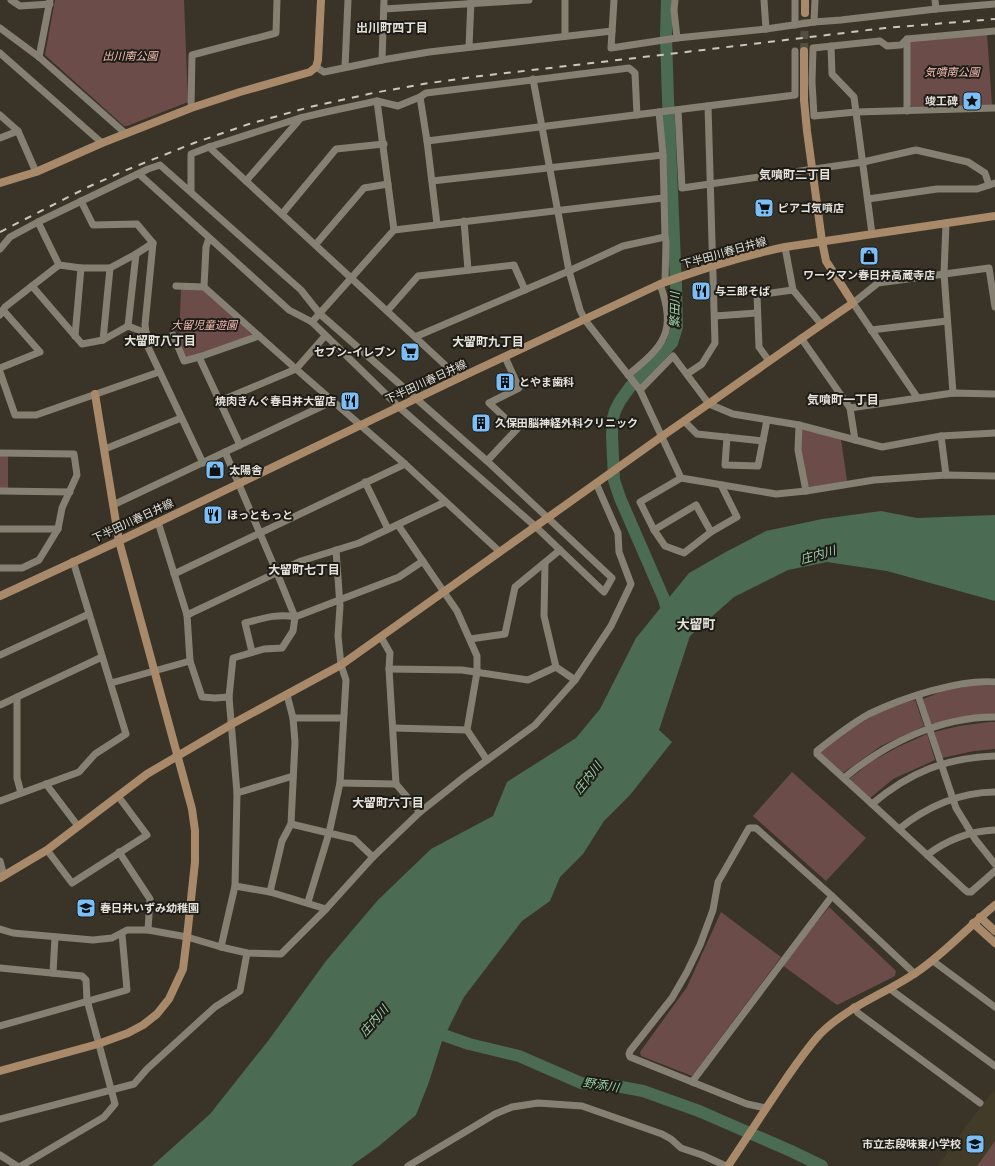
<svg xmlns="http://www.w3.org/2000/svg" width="995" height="1166" font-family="'Roboto Serif','Noto Sans JP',serif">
<rect width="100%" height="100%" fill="#393427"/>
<polygon fill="#423b28" points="995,1089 995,1166 938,1166 970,1121"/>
<g fill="#6c4c48">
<polygon points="55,0 184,0 188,102 127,126 124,126 45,55"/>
<polygon points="987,34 992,105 912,107 910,105 909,44 911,42"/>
<polygon points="181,288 199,289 204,291 251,334 251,336 187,359 184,358 179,344"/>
<polygon points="803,429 841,439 847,481 810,487 807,485 799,453 800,431"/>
<polygon points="0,456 8,456 8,489 0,488"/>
<polygon points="975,685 995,686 995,715 975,715 931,724 923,699 943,691"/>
<polygon points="915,700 924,726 881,746 843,773 819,753 840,735 887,708"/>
<polygon points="989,722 995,722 995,749 974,751 942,758 934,732 959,726"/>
<polygon points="927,734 935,760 893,779 869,799 848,780 871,762 898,747"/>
<polygon points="792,772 866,838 826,881 753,816"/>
<polygon points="829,907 896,971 895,976 837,1005 782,965"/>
<polygon points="721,912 781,957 692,1076 641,1056 640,1052 687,987"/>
<polygon points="995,1141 995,1166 977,1166"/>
</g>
<polygon fill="#4b6b53" points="881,511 917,518 995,515 995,601 887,571 827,562 788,570 734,597 690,636 659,730 672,742 630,795 604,821 583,854 560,877 550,901 522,921 464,997 442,1041 429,1082 416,1115 379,1146 351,1166 152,1166 210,1114 268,1041 326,961 378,900 431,849 493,816 507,782 576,738 600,709 636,638 689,573 724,553 766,531 822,519"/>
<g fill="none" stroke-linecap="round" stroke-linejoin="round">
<g stroke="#4b6b53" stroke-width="12">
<polyline points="667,0 666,36 668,100 676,285 677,327 672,343 638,379 630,387 620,401 615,411 613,418 612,435 614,480 620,498 664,599 669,618"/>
<polyline points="429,1030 469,1044 519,1056 581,1083 616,1086 643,1091 699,1111 791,1151 822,1166"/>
</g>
<polyline stroke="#534e42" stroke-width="8" stroke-dasharray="8 4" stroke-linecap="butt" points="804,51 805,13"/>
<g stroke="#858072" stroke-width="7">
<polyline points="11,0 20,6 50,4"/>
<polyline points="565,0 565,36"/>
<polyline points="614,0 611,48 677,38 766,29 814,22 841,20 936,9 995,4"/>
<polyline points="675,0 674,10 677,38"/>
<polyline points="764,0 766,29"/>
<polyline points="935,0 936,9"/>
<polyline points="384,9 529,0"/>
<polyline points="814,22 815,0"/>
<polyline points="795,25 795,0"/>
<polyline points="0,28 39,57 125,133"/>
<polyline points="995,31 907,39 901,45 887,46 880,41 813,48 812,82 814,116 856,112 995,108"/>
<polyline points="907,39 907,111"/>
<polyline points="831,46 832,74 854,97 872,234"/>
<polyline points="469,47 471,0"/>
<polyline points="0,53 102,143"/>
<polyline points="39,57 50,0"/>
<polyline points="382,60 384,0"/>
<polyline points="316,67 324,72 382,60 429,52 612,31"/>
<polyline points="345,67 348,0"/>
<polyline points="533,79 569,271 580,310 585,320 640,390 681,478 776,494 806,491 874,480 946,475 995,476"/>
<polyline points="377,101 394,230"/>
<polyline points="191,108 192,55 276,33 277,0"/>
<polyline points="678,110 682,188 863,162 916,150 968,162 985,173 989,185"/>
<polyline points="659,112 663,155 665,237 666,242 665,282"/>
<polyline points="0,115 18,131 36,172"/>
<polyline points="0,138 18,131"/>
<polyline points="427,141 795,95 795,51"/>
<polyline points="209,147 415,337 569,271 623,246 665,237"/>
<polyline points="246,181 300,119"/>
<polyline points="432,181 663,155"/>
<polyline points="191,191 191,154 209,147 300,118 326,112 377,101 398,106 420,97"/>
<polyline points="868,199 937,189 977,189 995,183"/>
<polyline points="81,201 93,225 137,224 153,243 145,325 148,347 203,463"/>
<polyline points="282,214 336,149 384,144"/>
<polyline points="464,221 468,270"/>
<polyline points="38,222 59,265 81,268 110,268 136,254 153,243"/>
<polyline points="946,223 944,274 953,393"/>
<polyline points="437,224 427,141 420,97 426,93 629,68 635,73 637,115"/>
<polyline points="316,244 364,188 388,184"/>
<polyline points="785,247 793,290 821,324"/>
<polyline points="0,249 10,237 38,222 148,169 160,165 301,290 320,314 487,461 612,578 604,592 535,526 399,407 312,322 289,310 139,174"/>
<polyline points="32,286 82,344 103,340 128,326 146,333"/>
<polyline points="176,286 204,287 296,369 405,464 500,552"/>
<polyline points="204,287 206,247 209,238"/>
<polyline points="388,310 418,276 514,265 525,290"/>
<polyline points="0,315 5,307 59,265"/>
<polyline points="715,316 757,313"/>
<polyline points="312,322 394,230 663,198"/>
<polyline points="128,326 136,254"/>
<polyline points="871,330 947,321"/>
<polyline points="173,335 184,361 199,357"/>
<polyline points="75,336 81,268"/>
<polyline points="415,337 459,378"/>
<polyline points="801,338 850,408 855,440"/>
<polyline points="103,340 110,268"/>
<polyline points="769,361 759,347 757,295 793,290"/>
<polyline points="0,368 40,352 3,310"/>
<polyline points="0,372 15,415 36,415 159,372"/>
<polyline points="687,374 702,364 715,343 708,106"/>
<path d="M628 375C664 346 677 332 660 284"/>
<polyline points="640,390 673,356 709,404 733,414 799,425 882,447 941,436 995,433"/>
<polyline points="917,397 853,303 878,283 989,268 995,307"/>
<polyline points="220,401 296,369 325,336"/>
<polyline points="850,408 953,393 995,394"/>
<polyline points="684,421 697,434 763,441"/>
<polyline points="799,425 798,450 806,491"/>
<polyline points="941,436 946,475"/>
<polyline points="727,437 725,465 758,466 767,420"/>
<polyline points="240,445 199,357 259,336"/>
<polyline points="105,449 181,418"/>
<polyline points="0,453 74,454 77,475 62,508 58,529 39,560 22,568 0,568"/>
<polyline points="487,461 517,429 489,403 519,388 505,357"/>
<polyline points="681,478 640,502 654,530 665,546 684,553 711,532 737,517 721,485"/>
<polyline points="365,482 388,529"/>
<polyline points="0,491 70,492"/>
<polyline points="113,505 333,401"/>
<polyline points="158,522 187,615 190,661 202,697 215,698 229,697"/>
<polyline points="398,525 457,611 477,656 477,672 467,730 487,760"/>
<polyline points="0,529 58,529"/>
<polyline points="654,530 696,505 711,532"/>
<polyline points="545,563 544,616 556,667 575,680"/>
<polyline points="174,574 405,464"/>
<polyline points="187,615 301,561 359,543 445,502"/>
<polyline points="381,637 390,653 389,669 396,784 420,812"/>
<polyline points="470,639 505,634 515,587 560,550"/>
<path d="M252 652 245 623C261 619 278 613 295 617L399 577 423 561"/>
<polyline points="0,655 89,614"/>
<polyline points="389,669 462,670 528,680 556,667"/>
<path d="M995 682C959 679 902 698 869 714 851 724 833 738 817 751V754L872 804 965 890 968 892H971L995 871"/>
<polyline points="111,683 190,661"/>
<polyline points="918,695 956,808 975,839 995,864"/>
<polyline points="17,697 17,778 21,793"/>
<polyline points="0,705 102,657"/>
<polyline points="293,718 343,718"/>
<polyline points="394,728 467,730"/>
<path d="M844 778C886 743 939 717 995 717"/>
<polyline points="340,783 396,784"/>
<polyline points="46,784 78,826"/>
<polyline points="237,793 293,776"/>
<polyline points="0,801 79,772 95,754 126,734 73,561"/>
<path d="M872 804C910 772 945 758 995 756"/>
<polyline points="291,824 354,839 373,857"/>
<path d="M899 829C926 807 960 792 995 792"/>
<polyline points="47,850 72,883 147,835 118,796"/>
<polyline points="119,852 150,899 148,930"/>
<path d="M927 855C947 840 971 831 995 830"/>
<polyline points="0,861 4,876"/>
<polyline points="235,886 270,892 326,909 373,857 420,812 464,777 535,725 575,680 611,626 631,584 619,552 618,533 596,483"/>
<polyline points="270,892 282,841 291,824 295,742 293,718 287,695"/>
<polyline points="308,902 329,833 340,783 346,680 341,665 338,636 340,606 336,550"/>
<polyline points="0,929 13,933 93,940 112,938 127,930 148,930 187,937 221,947 247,953 281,954 326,909"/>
<polyline points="221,947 235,886 237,793 229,697 233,658 264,649 282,648 293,631 295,617 277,573 225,452"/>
<polyline points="933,961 995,1007"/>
<polyline points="0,968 82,976 86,980 87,1000 115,1104 104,1117 21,1166"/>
<polyline points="53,973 55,937"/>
<polyline points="890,989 995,1066"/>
<polyline points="854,1007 858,1013 980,1103"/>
<polyline points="0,1026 127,990 122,934"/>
<polyline points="692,1082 832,896"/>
<polyline points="766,1108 747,1104 630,1057 629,1054 630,1051 672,998 687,972 700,945 713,910 718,882 749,828 756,828 832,896 915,974"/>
<polyline points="0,1119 134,1084 147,1069 215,1007 240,991 247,953"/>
<polyline points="0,1155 17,1166"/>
<polyline points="408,1166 495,1114 512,1107 538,1103 582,1106 662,1134 671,1139 681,1148 702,1155 726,1166"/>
</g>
<g stroke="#a88a6a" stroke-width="8">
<polyline points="805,13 805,0"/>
<polyline points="0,183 36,172 102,143 191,108 240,92 310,72 316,67 318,60 321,0"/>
<path d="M0 596 119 541 459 378 660 284C701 269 742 256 785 247L995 216"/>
<path d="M0 878 47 850 147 774 232 724 341 665 661 437C725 393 788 347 853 303L826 261 822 241 807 131 804 100V51"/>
<polyline points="980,917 995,931"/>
<polyline points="973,923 995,943"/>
<polyline points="0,1071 98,1044 128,1033 143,1025 157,1014 169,999 183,969 187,937 195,862 195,831 192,809 119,541 95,394"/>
<path d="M728 1166C743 1143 758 1121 773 1098 788 1076 802 1054 820 1034 848 1006 885 994 917 972 945 953 968 927 995 905"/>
</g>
<polyline stroke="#cac7be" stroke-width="2" stroke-dasharray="7 7" stroke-linecap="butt" points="0,232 88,187 124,171 194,143 249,124 310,107 373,93 423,84 472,77 661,55 885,28 995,19"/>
</g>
<defs>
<symbol id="sight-square" viewBox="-11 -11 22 22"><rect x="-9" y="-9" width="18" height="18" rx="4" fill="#7abff8" stroke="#1e1c16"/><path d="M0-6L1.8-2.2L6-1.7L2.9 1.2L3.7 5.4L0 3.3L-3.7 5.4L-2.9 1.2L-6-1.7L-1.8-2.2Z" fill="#111"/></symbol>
<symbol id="supermarket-square" viewBox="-11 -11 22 22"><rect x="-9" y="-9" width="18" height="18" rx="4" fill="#7abff8" stroke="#1e1c16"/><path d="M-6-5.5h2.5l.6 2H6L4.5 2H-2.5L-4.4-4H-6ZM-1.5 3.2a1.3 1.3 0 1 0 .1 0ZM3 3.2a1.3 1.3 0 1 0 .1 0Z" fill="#111"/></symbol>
<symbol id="shop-square" viewBox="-11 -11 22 22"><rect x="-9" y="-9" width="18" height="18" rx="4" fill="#7abff8" stroke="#1e1c16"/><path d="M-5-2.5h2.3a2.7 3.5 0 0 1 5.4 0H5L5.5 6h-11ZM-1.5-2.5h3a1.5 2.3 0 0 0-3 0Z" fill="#111"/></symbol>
<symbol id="restaurant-square" viewBox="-11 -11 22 22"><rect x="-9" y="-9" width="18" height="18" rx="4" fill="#7abff8" stroke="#1e1c16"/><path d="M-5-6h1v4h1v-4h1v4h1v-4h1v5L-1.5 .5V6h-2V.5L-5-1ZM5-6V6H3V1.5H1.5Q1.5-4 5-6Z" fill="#111"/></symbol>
<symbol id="building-square" viewBox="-11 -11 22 22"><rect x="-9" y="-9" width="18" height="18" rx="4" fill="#7abff8" stroke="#1e1c16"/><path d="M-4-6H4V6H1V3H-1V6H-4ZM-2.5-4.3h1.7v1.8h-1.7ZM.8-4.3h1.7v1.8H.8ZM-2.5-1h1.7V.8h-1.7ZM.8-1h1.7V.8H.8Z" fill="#111"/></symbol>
<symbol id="school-square" viewBox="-11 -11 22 22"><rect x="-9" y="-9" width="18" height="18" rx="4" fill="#7abff8" stroke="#1e1c16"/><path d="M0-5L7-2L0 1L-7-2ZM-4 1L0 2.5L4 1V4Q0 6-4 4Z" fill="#111"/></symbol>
</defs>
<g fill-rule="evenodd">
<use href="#sight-square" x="961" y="90" width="22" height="22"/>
<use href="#supermarket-square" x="753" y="197" width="22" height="22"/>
<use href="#shop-square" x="858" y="245" width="22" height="22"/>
<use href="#restaurant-square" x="690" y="280" width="22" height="22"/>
<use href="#supermarket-square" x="399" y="341" width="22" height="22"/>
<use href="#building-square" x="494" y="371" width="22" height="22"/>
<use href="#restaurant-square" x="339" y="390" width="22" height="22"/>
<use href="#building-square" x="470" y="412" width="22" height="22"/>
<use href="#shop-square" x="204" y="459" width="22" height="22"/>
<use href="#restaurant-square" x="202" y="504" width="22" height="22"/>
<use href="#school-square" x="75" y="897" width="22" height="22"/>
<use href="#school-square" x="964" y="1133" width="22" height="22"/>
</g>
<g text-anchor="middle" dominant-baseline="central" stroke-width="4" stroke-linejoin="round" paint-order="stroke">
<g font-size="11" font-style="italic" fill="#f6bfb6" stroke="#1e1c16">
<text x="130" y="56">出川南公園</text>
<text x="952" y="72">気噴南公園</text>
<text x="204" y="325">大留児童遊園</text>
</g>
<g font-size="11" font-weight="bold" fill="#e5e2da" stroke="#1e1c16" text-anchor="start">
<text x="958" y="101" text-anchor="end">竣工碑</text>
<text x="778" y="208">ピアゴ気噴店</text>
<text x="869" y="275" text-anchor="middle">ワークマン春日井高蔵寺店</text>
<text x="715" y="291">与三郎そば</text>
<text x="396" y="352" text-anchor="end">セブン-イレブン</text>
<text x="519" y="382">とやま歯科</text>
<text x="336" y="401" text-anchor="end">焼肉きんぐ春日井大留店</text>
<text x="495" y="423">久保田脳神経外科クリニック</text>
<text x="229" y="470">太陽舎</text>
<text x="227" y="515">ほっともっと</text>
<text x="100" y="908">春日井いずみ幼稚園</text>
<text x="961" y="1144" text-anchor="end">市立志段味東小学校</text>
</g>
<g font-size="11" fill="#e5e2da" stroke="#1e1c16">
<text transform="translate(724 253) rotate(-16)">下半田川春日井線</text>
<text transform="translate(426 382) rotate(-25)">下半田川春日井線</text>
<text transform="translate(133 521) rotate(-25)">下半田川春日井線</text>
</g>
<g font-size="12" font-weight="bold" fill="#e5e2da" stroke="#1e1c16">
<text x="392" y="28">出川町四丁目</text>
<text x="795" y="175">気噴町二丁目</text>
<text x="160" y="341">大留町八丁目</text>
<text x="488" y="342">大留町九丁目</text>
<text x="843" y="400">気噴町一丁目</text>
<text x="304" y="570">大留町七丁目</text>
<text x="388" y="803">大留町六丁目</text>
</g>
<g font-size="12" font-style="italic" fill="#9cd3aa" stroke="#1e1c16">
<text transform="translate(675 310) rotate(-89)">繁田川</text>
<text transform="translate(818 555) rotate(-16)">庄内川</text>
<text transform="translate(588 778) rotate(-52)">庄内川</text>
<text transform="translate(374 1021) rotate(-49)">庄内川</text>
<text transform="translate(601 1085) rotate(9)">野添川</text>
</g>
<g font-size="13" font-weight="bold" fill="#e5e2da" stroke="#1e1c16">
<text x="696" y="624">大留町</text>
</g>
</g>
</svg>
